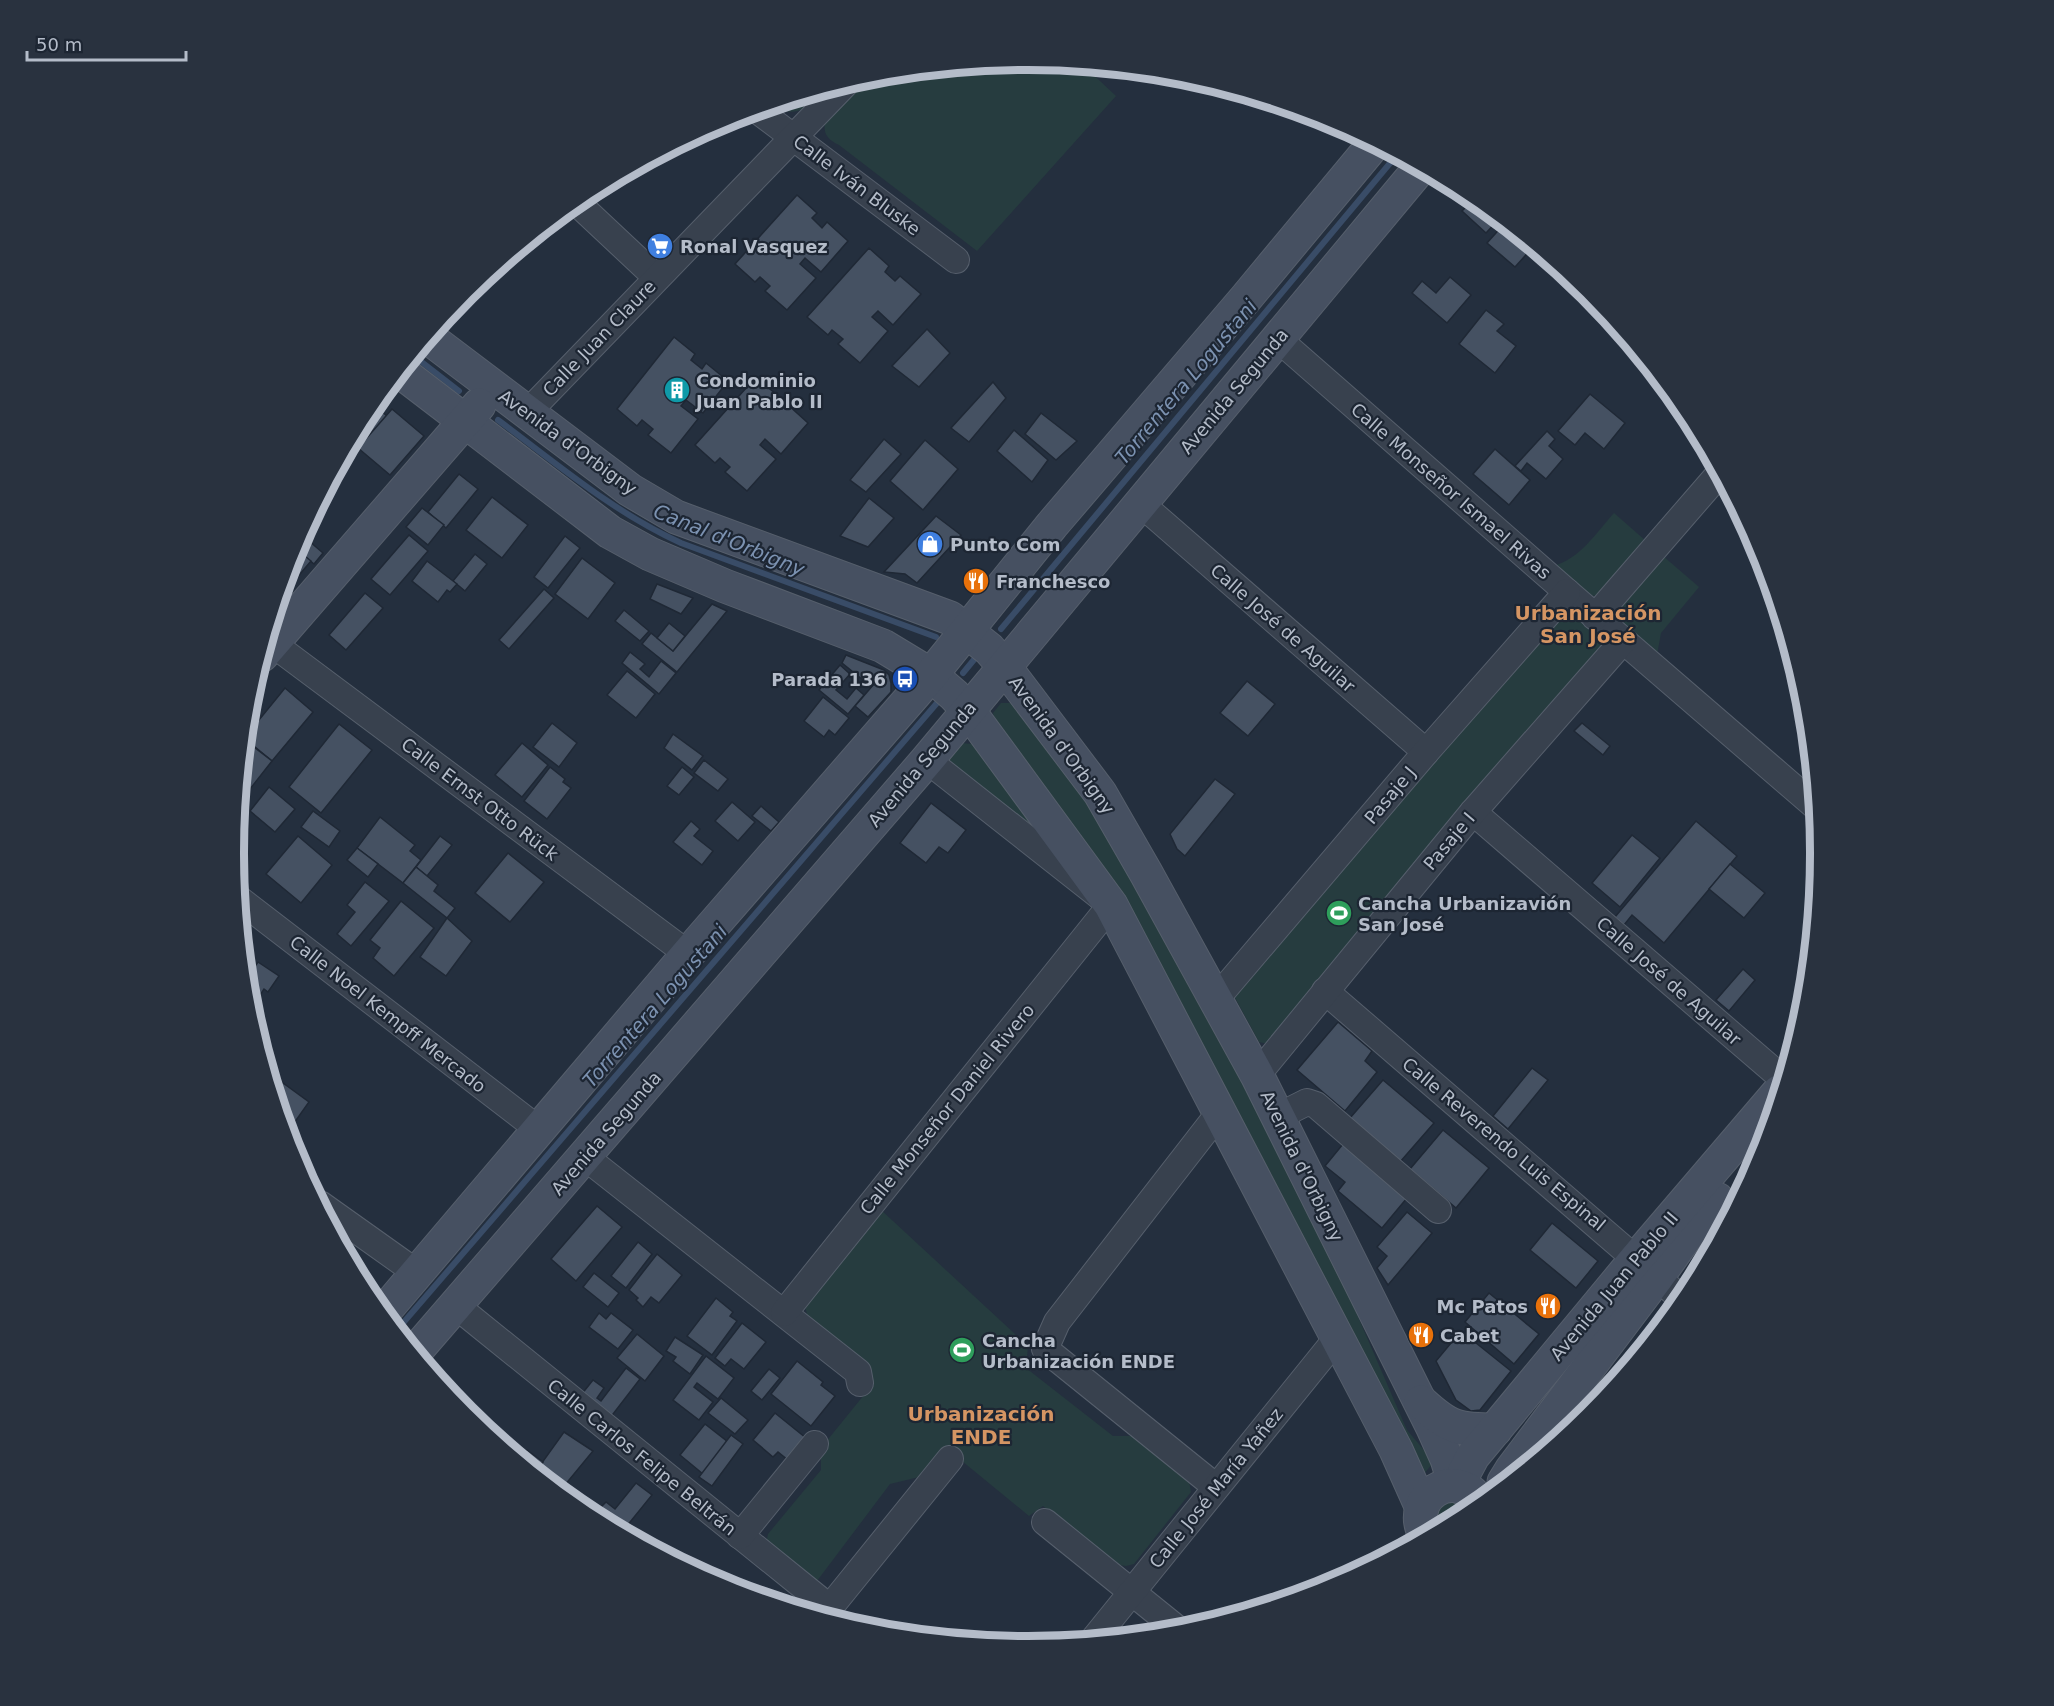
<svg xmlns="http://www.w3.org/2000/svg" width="2054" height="1706" font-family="'DejaVu Sans',sans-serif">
<rect width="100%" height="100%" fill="#242f3e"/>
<g fill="#263c3f">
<path d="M1027 60 1084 66 1116 96 977 251 839 145C827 139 823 134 825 120L866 77Z"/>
<path d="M823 90C806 108 798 120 773 105Z"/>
<path d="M1614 513 1646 541 1601 593 1593 596 1583 591 1553 566C1580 559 1596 533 1614 513Z"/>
<polygon points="1663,556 1699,587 1661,633 1657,655 1619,622 1617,615 1620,606"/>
<polygon points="1567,610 1577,612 1601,637 1601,654 1268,1044 1259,1042 1233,994 1430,762"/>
<polygon points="1001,703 1010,703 1025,714 1090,796 1245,1081 1343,1282 1407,1430 1434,1462 1417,1482 995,723 993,713"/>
<polygon points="961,743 972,744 981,751 1038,829 1028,828 944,762"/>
<path d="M880 1209 1028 1346 1026 1368 1113 1436H1133L1189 1481 1191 1492 1134 1564 1126 1566 1120 1565 1043 1506 1029 1516 951 1452C932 1455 930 1462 919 1477L890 1484 817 1581 766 1544 768 1534 821 1470V1448L868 1390 808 1318 805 1306Z"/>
<path d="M1454 1500 1468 1512 1440 1527C1431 1511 1440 1506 1454 1500Z"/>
</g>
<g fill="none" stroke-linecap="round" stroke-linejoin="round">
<g stroke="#394c67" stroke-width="6">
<polyline points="414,356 459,391"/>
<path d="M498 420C557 464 613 512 681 543L936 637"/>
<polyline points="1001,629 1396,156"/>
<polyline points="963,673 977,656"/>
<polyline points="397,1330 937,703"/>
</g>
</g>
<g fill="#455162" stroke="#1f2835" stroke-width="1.5">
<polygon points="797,195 817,213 812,218 822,228 827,222 848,241 821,272 805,258 800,264 816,278 787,310 765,291 770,286 760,277 755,282 735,264"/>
<polygon points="1474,199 1499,219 1486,233 1462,211"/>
<polygon points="1504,224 1533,247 1515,267 1487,243"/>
<polygon points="869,248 889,266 885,272 895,281 900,276 921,294 893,325 878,311 872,317 888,331 860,363 838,344 843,339 832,330 828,335 807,317"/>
<polygon points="1450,277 1471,295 1447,323 1412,293 1422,281 1436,293"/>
<polygon points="1486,310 1504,324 1497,331 1516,346 1495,373 1459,344"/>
<polygon points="927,329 950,353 919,387 892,366"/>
<polygon points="674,337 695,354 691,360 702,369 706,363 728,381 703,413 686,400 681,406 698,419 671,453 648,435 653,429 642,420 637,426 617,409"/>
<polygon points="756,377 777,395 772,400 782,409 787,404 808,423 781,454 765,439 760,445 776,459 747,491 725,472 730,467 720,458 715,463 695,445"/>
<polygon points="993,382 1006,398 969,442 951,428"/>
<polygon points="1590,394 1625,423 1604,449 1585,433 1575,445 1558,431"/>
<polygon points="374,405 387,416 358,448 352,443"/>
<polygon points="392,409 424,436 390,475 358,448"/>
<polygon points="1041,413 1077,441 1056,460 1025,434"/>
<polygon points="1014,430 1048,460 1032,482 997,451"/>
<polygon points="1547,431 1555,439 1549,446 1563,459 1546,479 1527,463 1521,471 1515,466"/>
<polygon points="884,439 901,454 866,492 850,480"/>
<polygon points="925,440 958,469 923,510 890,481"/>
<polygon points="1495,449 1530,480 1509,505 1473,474"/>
<polygon points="459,474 478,489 446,528 428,512"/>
<polygon points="324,494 330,499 310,519"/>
<polygon points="492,497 528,525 502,558 466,530"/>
<polygon points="869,498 894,518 868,547 840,536"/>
<polygon points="422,508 444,525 428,545 406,527"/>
<polygon points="936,516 961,535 917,583 905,574 884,572"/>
<polygon points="302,535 323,553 314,564 295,548"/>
<polygon points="409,535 428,551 390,595 371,579"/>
<polygon points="565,536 580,548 548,588 534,577"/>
<polygon points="295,548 311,561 284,593 282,591"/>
<polygon points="475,554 487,564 465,591 453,581"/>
<polygon points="582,558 615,583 588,619 555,594"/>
<polygon points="427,561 457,584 450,592 447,590 438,602 412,581"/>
<polygon points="657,584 693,598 681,614 650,599"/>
<polygon points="544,589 554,598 509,649 499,640"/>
<polygon points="365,593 383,608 346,650 329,635"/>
<polygon points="712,604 727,611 677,672 642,644 651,633 673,651"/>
<polygon points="624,610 649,631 640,641 615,621"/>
<polygon points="669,623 685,636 673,651 657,638"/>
<polygon points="630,652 645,664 640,669 649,677 661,661 676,673 659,694 622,663"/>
<polygon points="846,655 884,670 889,675 891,683 891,692 868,717 855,706 874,684 866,677 863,680 842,663"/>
<polygon points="840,665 850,674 836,690 847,699 856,688 864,695 848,714 819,690"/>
<polygon points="627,671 655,694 636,718 607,695"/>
<polygon points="1247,681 1275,704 1248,736 1220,713"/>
<polygon points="285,688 313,712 272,761 245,739 246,736"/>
<polygon points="823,697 849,718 835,735 829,730 824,737 804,721"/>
<polygon points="552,723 577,743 559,767 533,747"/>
<polygon points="1582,723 1610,746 1603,755 1574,731"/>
<polygon points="339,724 372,750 321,813 289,787"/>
<polygon points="673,734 703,756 692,770 664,748"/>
<polygon points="245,740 272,761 239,803"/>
<polygon points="522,743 548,765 522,797 495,775"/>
<polygon points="704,760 728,779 718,791 694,773"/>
<polygon points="550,767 565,779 563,782 571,788 547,819 524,801"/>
<polygon points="682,767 694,777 679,795 667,786"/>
<polygon points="1215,779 1235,794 1185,856 1177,849 1170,834"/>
<polygon points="269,787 295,809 275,832 250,811"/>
<polygon points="732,802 755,822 738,841 715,821"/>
<polygon points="931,803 966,830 948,853 939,847 926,863 900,843"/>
<polygon points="761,806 779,822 771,831 752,816"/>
<polygon points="313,811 340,831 329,847 301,827"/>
<polygon points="380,817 415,845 410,851 421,860 403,883 357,848"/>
<polygon points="691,821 700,829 694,836 713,851 702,865 673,842"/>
<polygon points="1696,821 1737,856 1664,943 1632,915 1624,925 1615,917"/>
<polygon points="1632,835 1660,858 1620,907 1592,883"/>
<polygon points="298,836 332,865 301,903 266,874"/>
<polygon points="440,836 452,845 427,876 416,867"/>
<polygon points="357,848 378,864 368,877 347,860"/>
<polygon points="508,853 544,882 510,922 475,893"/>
<polygon points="1730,864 1765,893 1744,918 1709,889"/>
<polygon points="416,867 438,885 434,891 455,908 447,918 403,883"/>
<polygon points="365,882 389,901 351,946 337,934 355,912 347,905"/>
<polygon points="401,901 434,928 394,976 373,958 380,948 370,940"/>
<polygon points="447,918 472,941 446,976 420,957"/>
<polygon points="258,962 279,976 268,992 264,989 252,1007 249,1005 246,979"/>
<polygon points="1743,969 1755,980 1729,1011 1716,1000"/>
<polygon points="1338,1022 1372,1051 1365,1061 1377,1072 1345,1111 1297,1070"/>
<polygon points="1532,1068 1548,1080 1508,1129 1493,1116"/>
<polygon points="272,1075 309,1102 287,1133 271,1078"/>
<polygon points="1383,1080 1434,1123 1400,1162 1350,1118"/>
<polygon points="1443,1130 1489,1168 1456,1208 1410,1169"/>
<polygon points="1343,1144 1407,1198 1382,1228 1338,1191 1345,1182 1325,1166"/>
<polygon points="597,1206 622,1227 576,1281 551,1259"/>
<polygon points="1407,1212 1432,1233 1388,1285 1377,1268 1387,1256 1377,1247"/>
<polygon points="1552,1223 1598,1261 1576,1288 1530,1250"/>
<polygon points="638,1242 652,1254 626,1288 611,1276"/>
<polygon points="657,1254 682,1275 659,1303 651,1297 643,1307 636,1300 638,1298 629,1290"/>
<polygon points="594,1273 619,1293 608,1307 583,1287"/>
<polygon points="1489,1293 1539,1334 1514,1364 1465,1322"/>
<polygon points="716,1298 733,1312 730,1316 737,1321 712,1355 687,1336"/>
<polygon points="599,1313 606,1319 611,1313 633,1330 618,1349 589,1327"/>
<polygon points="742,1323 766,1342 744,1369 731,1359 725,1366 715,1358"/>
<polygon points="1461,1331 1511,1371 1480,1410 1471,1411 1456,1400 1436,1361"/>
<polygon points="637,1334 664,1356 645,1381 617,1358"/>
<polygon points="675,1337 703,1355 690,1374 673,1361 676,1357 666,1351"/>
<polygon points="706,1356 734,1378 718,1399 697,1383 694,1387 713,1402 699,1420 673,1400"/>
<polygon points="797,1361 823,1382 821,1385 835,1396 811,1426 771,1394"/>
<polygon points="626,1368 640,1379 610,1418 581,1395 593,1380 604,1388 597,1398 601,1401"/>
<polygon points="769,1369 780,1378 762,1400 751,1391"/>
<polygon points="721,1398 748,1420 735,1434 708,1413"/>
<polygon points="775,1413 806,1438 788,1460 778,1452 773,1457 753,1440"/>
<polygon points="705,1424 728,1442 703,1474 680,1455"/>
<polygon points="564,1432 593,1451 560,1491 536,1471"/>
<polygon points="731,1435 743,1444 712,1486 699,1477"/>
<polygon points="501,1442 522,1458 527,1450 543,1462 535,1470"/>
<polygon points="636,1483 652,1495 622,1532 599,1519 600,1517 595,1513 606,1502 615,1509"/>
<polygon points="1273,1592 1283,1600 1260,1607"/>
</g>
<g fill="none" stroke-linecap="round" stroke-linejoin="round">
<defs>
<g id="street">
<polyline points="757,110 956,260"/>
<polyline points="576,202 656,277"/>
<polyline points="1278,339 1567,592 1815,806"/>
<polyline points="528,412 846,83"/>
<polyline points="1140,503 1426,752"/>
<polyline points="1595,617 1719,474"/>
<polyline points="273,644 688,954"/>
<polyline points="1473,812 1783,1079"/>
<polyline points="239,899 538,1129"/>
<polyline points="1325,991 1682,1299"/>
<polyline points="1215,1000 1426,752 1567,592"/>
<polyline points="1257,1075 1473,812 1623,641"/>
<polyline points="1279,1120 1293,1109 1307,1102 1316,1105 1438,1210"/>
<polyline points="585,1157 858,1372 860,1383"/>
<polyline points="320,1204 417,1273"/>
<polyline points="455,1305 830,1608"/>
<polyline points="784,1313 1111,905 927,760"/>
<polyline points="1216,1487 1045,1349 1057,1322 1220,1112"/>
<polyline points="1045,1522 1180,1631"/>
<polyline points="740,1536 815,1444"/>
<polyline points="823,1616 950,1459"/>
<polyline points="1094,1639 1338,1337"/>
</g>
<g id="secondary">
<polyline points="429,338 630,490 676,517 950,618 989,649 1004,666 1100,793 1146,873 1257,1075 1433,1428 1447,1459 1455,1485"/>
<polyline points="401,372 610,532 650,554 725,586 883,646 931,675 954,695 968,710 1111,905 1396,1450 1422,1508"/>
<polyline points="262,655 479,405"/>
<polyline points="383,1313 688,954 931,675 1052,525 1246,298 1374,144"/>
<polyline points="415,1352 927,760 1420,168"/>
<path d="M1421 1402C1449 1428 1458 1430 1495 1430"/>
<polyline points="1504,1482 1512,1469 1657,1277 1695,1224 1717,1199"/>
<polyline points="1460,1487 1465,1471 1473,1456 1637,1258 1779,1092"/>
<path d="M1425 1535C1405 1497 1455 1465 1480 1502"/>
</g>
</defs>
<use href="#street" stroke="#565f6c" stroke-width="28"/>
<use href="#secondary" stroke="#565f6c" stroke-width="35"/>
<use href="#street" stroke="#38414e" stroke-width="26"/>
<use href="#secondary" stroke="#465061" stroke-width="33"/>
</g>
<defs>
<symbol id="supermarket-disc" viewBox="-11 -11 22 22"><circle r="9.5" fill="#3f7fe0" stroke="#1d2633"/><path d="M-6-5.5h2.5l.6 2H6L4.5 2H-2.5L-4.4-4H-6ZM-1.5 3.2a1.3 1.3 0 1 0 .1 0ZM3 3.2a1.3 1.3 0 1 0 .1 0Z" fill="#fff"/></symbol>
<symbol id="building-disc" viewBox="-11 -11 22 22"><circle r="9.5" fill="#0f9aa8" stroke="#1d2633"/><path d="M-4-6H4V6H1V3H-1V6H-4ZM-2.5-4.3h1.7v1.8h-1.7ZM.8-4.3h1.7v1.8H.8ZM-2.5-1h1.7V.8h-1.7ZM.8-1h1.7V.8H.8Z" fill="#fff"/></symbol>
<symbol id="shop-disc" viewBox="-11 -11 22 22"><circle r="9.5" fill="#3f7fe0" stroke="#1d2633"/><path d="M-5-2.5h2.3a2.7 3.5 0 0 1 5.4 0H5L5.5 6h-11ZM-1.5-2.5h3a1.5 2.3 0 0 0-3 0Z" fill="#fff"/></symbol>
<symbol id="restaurant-disc" viewBox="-11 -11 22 22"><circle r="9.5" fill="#e8710a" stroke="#1d2633"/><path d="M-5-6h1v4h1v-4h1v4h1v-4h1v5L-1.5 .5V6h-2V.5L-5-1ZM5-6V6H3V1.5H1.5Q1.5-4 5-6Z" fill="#fff"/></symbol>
<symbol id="bus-disc" viewBox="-11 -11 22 22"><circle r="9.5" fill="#1a4fb4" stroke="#1d2633"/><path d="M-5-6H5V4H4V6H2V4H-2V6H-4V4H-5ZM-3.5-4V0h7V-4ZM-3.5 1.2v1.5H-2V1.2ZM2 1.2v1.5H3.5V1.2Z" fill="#fff"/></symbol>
<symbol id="stadium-disc" viewBox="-11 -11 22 22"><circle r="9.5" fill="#2e9e5b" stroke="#1d2633"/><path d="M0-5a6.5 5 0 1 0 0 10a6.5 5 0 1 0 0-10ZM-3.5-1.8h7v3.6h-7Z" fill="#fff"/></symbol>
</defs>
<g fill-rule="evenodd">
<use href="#supermarket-disc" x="645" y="231" width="30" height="30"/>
<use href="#building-disc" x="662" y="375" width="30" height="30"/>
<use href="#shop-disc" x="915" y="529" width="30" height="30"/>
<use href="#restaurant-disc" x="961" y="566" width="30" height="30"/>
<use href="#bus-disc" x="890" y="664" width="30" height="30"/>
<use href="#stadium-disc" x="1324" y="898" width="30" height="30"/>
<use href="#restaurant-disc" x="1533" y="1291" width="30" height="30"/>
<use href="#restaurant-disc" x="1406" y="1320" width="30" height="30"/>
<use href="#stadium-disc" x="947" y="1335" width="30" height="30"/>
</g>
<g text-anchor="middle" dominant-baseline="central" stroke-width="4.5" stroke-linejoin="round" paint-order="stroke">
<g font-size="18" fill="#b4bcc9" stroke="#1d2633">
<text transform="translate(857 185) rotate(37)">Calle Iván Bluske</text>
<text transform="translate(599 338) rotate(-46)">Calle Juan Claure</text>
<text transform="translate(1234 391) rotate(-50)">Avenida Segunda</text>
<text transform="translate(568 442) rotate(36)">Avenida d'Orbigny</text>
<text transform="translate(1451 491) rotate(41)">Calle Monseñor Ismael Rivas</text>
<text transform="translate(1283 628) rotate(41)">Calle José de Aguilar</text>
<text transform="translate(1062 745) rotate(54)">Avenida d'Orbigny</text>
<text transform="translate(922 764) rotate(-50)">Avenida Segunda</text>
<text transform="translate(1390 795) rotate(-50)">Pasaje J</text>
<text transform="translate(480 799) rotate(37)">Calle Ernst Otto Rück</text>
<text transform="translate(1449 841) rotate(-50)">Pasaje I</text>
<text transform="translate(1669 981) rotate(41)">Calle José de Aguilar</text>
<text transform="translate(388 1014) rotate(38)">Calle Noel Kempff Mercado</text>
<text transform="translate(947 1109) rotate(-51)">Calle Monseñor Daniel Rivero</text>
<text transform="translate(606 1133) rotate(-49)">Avenida Segunda</text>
<text transform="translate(1504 1144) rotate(40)">Calle Reverendo Luis Espinal</text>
<text transform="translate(1302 1166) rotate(64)">Avenida d'Orbigny</text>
<text transform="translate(1614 1286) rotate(-50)">Avenida Juan Pablo II</text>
<text transform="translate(642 1457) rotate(39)">Calle Carlos Felipe Beltrán</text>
<text transform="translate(1216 1488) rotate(-51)">Calle José María Yañez</text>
</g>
<g font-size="18" font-weight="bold" fill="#b4bcc9" stroke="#1d2633" text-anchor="start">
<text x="680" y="246">Ronal Vasquez</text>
<text x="696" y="380">Condominio<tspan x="696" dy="21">Juan Pablo II</tspan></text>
<text x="950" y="544">Punto Com</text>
<text x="996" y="581">Franchesco</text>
<text x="886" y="679" text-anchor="end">Parada 136</text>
<text x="1358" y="903">Cancha Urbanizavión<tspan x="1358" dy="21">San José</tspan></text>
<text x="1528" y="1306" text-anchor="end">Mc Patos</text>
<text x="1440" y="1335">Cabet</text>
<text x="982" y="1340">Cancha<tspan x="982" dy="21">Urbanización ENDE</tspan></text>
</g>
<g font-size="20" font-style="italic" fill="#7c92b1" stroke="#1d2633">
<text transform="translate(1186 382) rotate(-50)">Torrentera Logustani</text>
<text transform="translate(729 540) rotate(22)">Canal d'Orbigny</text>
<text transform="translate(655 1006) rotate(-49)">Torrentera Logustani</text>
</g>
<g font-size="20" font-weight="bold" fill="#d59563" stroke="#1d2633">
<text x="1588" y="613">Urbanización<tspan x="1588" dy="23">San José</tspan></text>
<text x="981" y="1414">Urbanización<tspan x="981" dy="23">ENDE</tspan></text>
</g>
</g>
<path d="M0 0H2054V1706H0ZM1026 70H1028A782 782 0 0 1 1810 852V854A782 782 0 0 1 1028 1636H1026A782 782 0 0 1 244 854V852A782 782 0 0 1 1026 70Z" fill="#29323f" fill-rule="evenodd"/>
<path fill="none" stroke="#b4bcc9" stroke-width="8" d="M1026 70H1028A782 782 0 0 1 1810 852V854A782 782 0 0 1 1028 1636H1026A782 782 0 0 1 244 854V852A782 782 0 0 1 1026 70Z"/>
<path d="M27 51v9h159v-9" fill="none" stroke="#b4bcc9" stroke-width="3"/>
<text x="36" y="51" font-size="18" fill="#b4bcc9" stroke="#1d2633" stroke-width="4.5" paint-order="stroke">50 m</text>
</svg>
